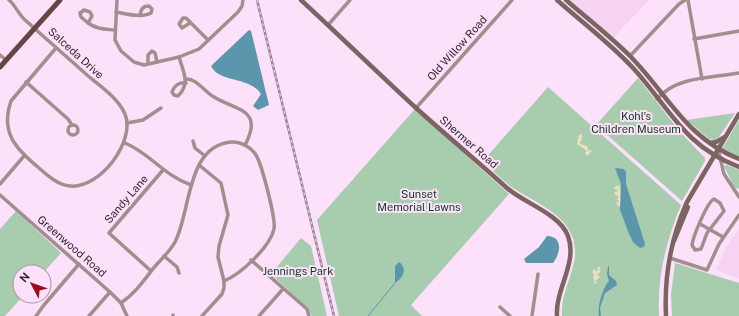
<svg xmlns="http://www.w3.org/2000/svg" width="739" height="316" font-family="'Public Sans',sans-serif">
<rect width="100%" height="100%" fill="#fde0fa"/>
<g fill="#f6d3f2">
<polygon points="570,0 649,0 613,38"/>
<polygon points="739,228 739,279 716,270 724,251"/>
</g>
<g fill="#a7ccae">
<polygon points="638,78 680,132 705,158 705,161 682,201 596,125"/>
<path d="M548 87 681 205C666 241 657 277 659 316H562C560 295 573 276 575 256 578 218 539 205 513 188 502 180 492 170 483 161Z"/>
<polygon points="415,109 509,194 411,305 422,316 339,316 317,220"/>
<polygon points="735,113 719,137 715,140 709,139 687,120"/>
<polygon points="739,120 739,157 722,149"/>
<polygon points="727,165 739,170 739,189 734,187 724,166"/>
<polygon points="16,211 61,253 44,272 20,272 20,296 23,296 5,316 0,316 0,229"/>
<polygon points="301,238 311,246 327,316 312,316 308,308 271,274"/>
<polygon points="675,263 739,283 739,316 672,316 671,294"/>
</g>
<g fill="#ebe1bc">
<polygon points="581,134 583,137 581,137 582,140 580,142 580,144 587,146 589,152 590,149 592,151 587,156 585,153 587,151 577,144 579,135"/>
<path d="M618 185 620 187C620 194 623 203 619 207L616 203 619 202 617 199 619 197 614 194 616 191 617 192 618 190 613 188Z"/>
<polygon points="598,267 601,267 599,270 601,272 597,274 600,277 595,281 597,282 595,284 593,276 595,276 592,272 594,269 597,272"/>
</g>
<g fill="#5c96ad">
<path d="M249 30 251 31 269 105 258 110 253 106 261 94C249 76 219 83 211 66Z"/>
<polygon points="615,168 624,169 626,172 626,184 645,244 644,247 640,248 633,242 629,234 620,210 621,184"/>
<path d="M547 236C563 236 561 253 553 263H526L524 259 539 247Z"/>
<path d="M399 262C408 269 403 278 395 283V266Z"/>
<path d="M608 266H609V275L616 281 617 285 605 293 600 308 601 316H599C597 307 603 287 609 281L607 274Z"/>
</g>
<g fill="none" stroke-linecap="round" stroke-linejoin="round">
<polyline stroke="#5c96ad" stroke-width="1" points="368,316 395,283"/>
<g stroke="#a18f8d" stroke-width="3.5">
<path d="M9 0C15 5 18 13 24 19 45 38 66 56 87 75 100 86 118 98 125 114 136 141 100 189 70 186 58 185 48 176 39 168 16 149 0 133 11 101L56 48"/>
<polyline points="117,0 115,40 121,51 134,62 144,65 179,57 199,49 238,12 242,6 243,0"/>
<polyline points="688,0 702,79"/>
<path d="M116 12C127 14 141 18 151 13L152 9 149 6C142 6 141 10 140 15"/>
<path d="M88 23 81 17 80 13 84 10 90 12 92 16 88 23C96 29 105 29 114 30"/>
<polyline points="190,23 182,28 179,24 183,18 186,18 208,40"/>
<polyline points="328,25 350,0"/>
<polyline points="694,39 739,31"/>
<polyline points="0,55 6,60"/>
<polyline points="630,56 679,4 685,0"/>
<path d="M179 57C183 71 191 84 178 96L174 95 172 92C174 86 179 82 186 83"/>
<polyline points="148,64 148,55 152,51 155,53 157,62"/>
<path d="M186 79C196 78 205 92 214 97 237 111 264 109 245 145"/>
<polyline points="26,82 68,119 72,125"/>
<path d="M657 99C676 76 712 78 739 73"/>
<polyline points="416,108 512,0"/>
<polyline points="127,123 143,120 161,108"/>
<circle cx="73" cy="130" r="5"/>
<polyline points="193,141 195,148 205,156"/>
<path d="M125 143C151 154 163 175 191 185"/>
<polyline points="718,149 724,174 739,197"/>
<polyline points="199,165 221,183 228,215 219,246 218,257 224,281 224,288 222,294 202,316"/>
<polyline points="0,184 24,156"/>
<polyline points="0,195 110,292 121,303 127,316"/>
<path d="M714 199 720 203 724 211 707 233 701 249 695 250 692 245C693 237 707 202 714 199Z"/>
<polyline points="700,224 723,237"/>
<polyline points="164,256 177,267 179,273"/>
<polyline points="670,258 707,270 719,244 739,215"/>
<polyline points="251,260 307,309 309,316"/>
<polyline points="151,271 109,233 163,170"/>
<path d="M121 303C134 294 142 283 152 270 159 261 169 253 175 242 191 212 186 146 231 142 240 141 251 147 256 155 262 165 276 219 274 229 270 247 241 274 224 281"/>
<polyline points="500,307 510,316"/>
<polyline points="173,315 173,316"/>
<polyline points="36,316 44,305 79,264"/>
<polyline points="89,316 110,292"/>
<polyline points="259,316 283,289"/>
<polyline points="532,316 538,274"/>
</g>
<g stroke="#7c6461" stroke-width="4.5">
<path d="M301 0C339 35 377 72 416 108 446 135 477 161 507 188 524 203 560 214 568 236 578 263 555 289 557 316"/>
<path d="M557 0C583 23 611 44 634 69 670 109 684 146 739 167"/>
<path d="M566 0C588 19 611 37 631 57 668 95 686 138 739 159"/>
<polyline points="710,143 716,142 725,137"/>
<polyline points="674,241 688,207"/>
<path d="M666 316C664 276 671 238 687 202L739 114"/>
</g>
<polyline stroke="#624643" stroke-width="5" points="0,67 60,0"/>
<defs>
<polyline id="rail" points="257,0 334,316"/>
</defs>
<use href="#rail" stroke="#998597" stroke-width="2.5"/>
<use href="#rail" stroke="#fde0fa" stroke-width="1" stroke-dasharray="3" stroke-linecap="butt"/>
</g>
<g text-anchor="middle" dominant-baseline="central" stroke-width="4" stroke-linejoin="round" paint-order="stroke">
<g font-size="11" fill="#30262f" stroke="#fde0fa">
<text transform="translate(457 48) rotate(-48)">Old Willow Road</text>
<text transform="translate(76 53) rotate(42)">Salceda Drive</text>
<text transform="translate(469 142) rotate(41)">Shermer Road</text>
<text transform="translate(126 199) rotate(-49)">Sandy Lane</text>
<text transform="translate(72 246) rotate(41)">Greenwood Road</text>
</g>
<g font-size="11" fill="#0a3e1c" stroke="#fde0fa">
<text x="636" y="116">Kohl's<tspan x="636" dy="13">Children Museum</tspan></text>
<text x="419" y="194">Sunset<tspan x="419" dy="13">Memorial Lawns</tspan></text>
<text x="298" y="271">Jennings Park</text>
</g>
</g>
<g transform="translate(32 284) rotate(311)"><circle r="19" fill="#fde0fa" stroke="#ab96a9"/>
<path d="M0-3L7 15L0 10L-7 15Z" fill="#a30720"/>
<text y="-6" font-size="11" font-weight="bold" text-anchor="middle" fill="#30262f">N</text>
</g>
</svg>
